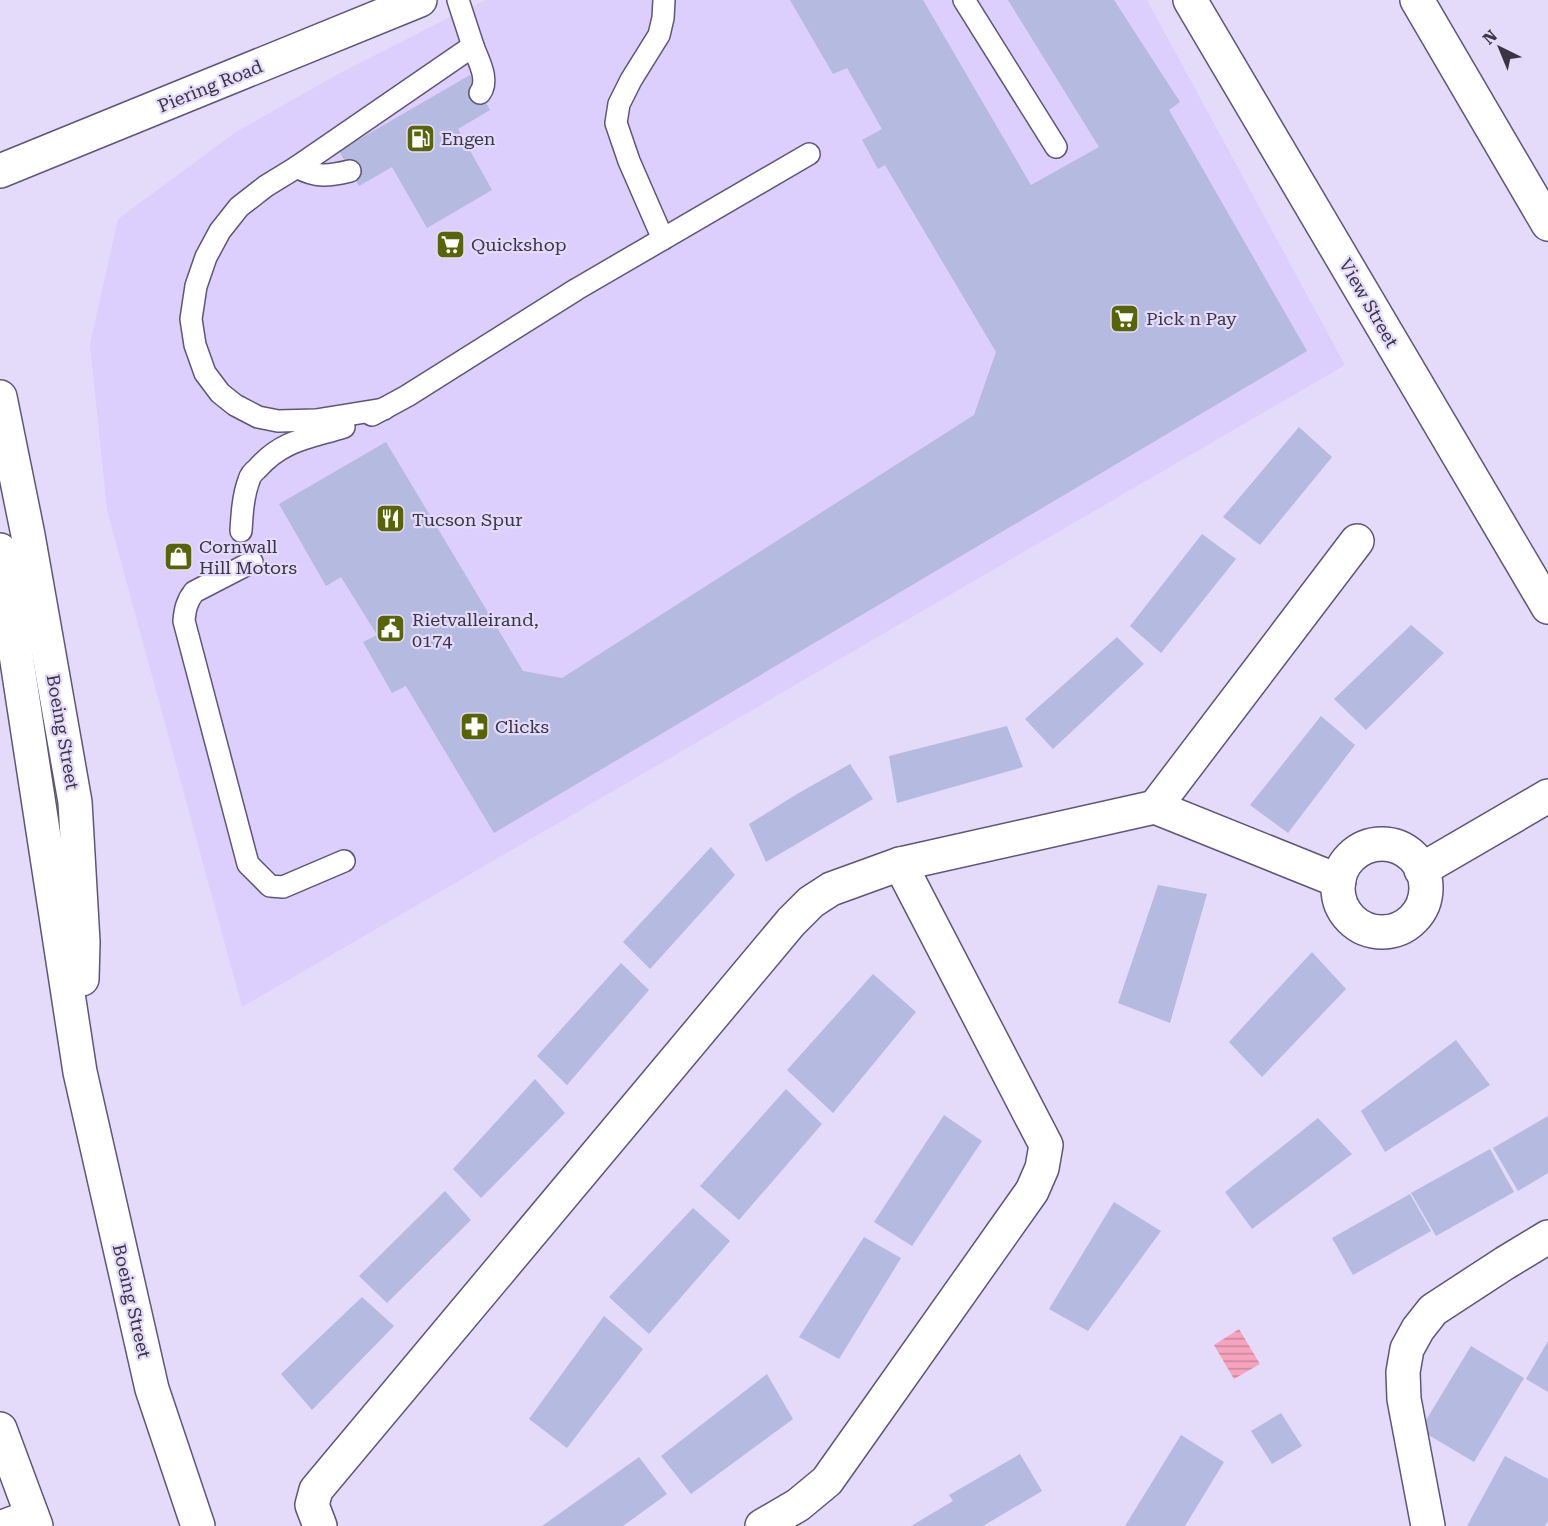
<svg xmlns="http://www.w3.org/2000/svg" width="1548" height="1526" font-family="'Roboto Serif',serif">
<defs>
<pattern id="water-rules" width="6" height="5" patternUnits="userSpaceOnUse" patternTransform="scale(1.5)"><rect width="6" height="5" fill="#f6a3be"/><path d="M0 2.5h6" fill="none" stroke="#c8869c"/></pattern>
</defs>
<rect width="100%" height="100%" fill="#e4dbfa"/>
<polygon fill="#dccefd" points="486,0 1147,0 1345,365 242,1007 107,510 90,344 118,219 236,132 340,73 464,10"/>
<polygon fill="url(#water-rules)" points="1239,1329 1260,1364 1234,1379 1214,1345"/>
<g fill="#b4bae0">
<polygon points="790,0 923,0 1031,185 1099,147 1008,0 1114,0 1180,102 1169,110 1307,351 494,833 406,686 392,693 363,642 377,635 341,577 326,586 279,504 386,442 523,671 562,678 974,415 996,352 885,165 878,169 862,140 882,129 847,68 833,74"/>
<polygon points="470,75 490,110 458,129 492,190 427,228 392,167 359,186 339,151"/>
<polygon points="1299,427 1332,457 1260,545 1223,517"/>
<polygon points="1202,534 1236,559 1161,653 1130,626"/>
<polygon points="1411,625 1444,653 1366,730 1334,699"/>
<polygon points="1117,637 1144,664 1053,749 1025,719"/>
<polygon points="1321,716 1355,745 1288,833 1250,805"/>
<polygon points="1007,726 1023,767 897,803 889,756"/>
<polygon points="850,764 873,799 766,862 749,824 797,794"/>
<polygon points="711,847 735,875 650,969 623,942"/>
<polygon points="1158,885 1207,894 1170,1023 1118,1003"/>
<polygon points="1312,952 1346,989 1262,1077 1229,1042"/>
<polygon points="621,963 649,990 567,1085 537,1056"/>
<polygon points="873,974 916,1012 833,1113 787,1070"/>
<polygon points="1456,1040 1490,1085 1385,1152 1361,1111"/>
<polygon points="535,1079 565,1113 481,1198 453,1169"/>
<polygon points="786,1089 822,1124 739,1220 700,1186"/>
<polygon points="944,1115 982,1141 912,1246 874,1222"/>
<polygon points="1548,1116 1548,1173 1518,1191 1493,1148"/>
<polygon points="1318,1118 1352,1154 1252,1229 1225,1192"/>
<polygon points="1490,1149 1514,1192 1436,1236 1411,1193"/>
<polygon points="445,1191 471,1220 387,1303 359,1276"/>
<polygon points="1410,1194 1431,1231 1353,1275 1332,1238"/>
<polygon points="1114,1202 1161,1231 1088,1331 1049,1309"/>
<polygon points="693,1208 730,1241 649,1334 609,1297"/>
<polygon points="864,1237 901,1258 839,1359 799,1337"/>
<polygon points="362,1297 394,1326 312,1410 281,1374"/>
<polygon points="604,1316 643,1349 567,1448 529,1419"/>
<polygon points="1548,1341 1548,1392 1526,1379"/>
<polygon points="1471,1346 1524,1378 1474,1462 1420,1430"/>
<polygon points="767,1374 793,1419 691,1494 661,1456"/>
<polygon points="1281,1413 1302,1446 1272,1464 1251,1431"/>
<polygon points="1181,1435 1224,1462 1185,1526 1125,1526"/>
<polygon points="1020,1454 1042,1491 983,1526 911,1526 953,1501 949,1495"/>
<polygon points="1505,1456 1548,1479 1548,1521 1545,1526 1467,1526"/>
<polygon points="639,1457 667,1494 623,1526 542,1526"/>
</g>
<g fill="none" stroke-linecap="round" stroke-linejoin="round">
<defs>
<g id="service">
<polyline points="964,0 1056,147"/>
<path d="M473 46C478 60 490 80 480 93"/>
<path d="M297 167C316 178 329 176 350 171"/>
<polyline points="663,239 629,161 616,123 619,104 631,80 659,35 663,18 664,0"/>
<polyline points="384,409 316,420 278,421 258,417 235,405 220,393 205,373 195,345 191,319 196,286 206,257 220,231 239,207 266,186 297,167 473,46 458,0"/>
<polyline points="372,415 407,396 577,289 809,154"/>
<path d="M241 531C242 514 243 496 249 480 250 476 253 472 257 469 282 440 309 438 344 427"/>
<path d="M252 562 194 592C187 601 185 609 184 621L248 864 270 886 283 887 344 861"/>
</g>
<g id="minor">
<polyline points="1190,0 1548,607"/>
<polyline points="1417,0 1548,224"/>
<polyline points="1155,807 1357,541"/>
<circle cx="1382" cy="888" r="44"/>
<polyline points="1421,870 1548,796"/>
<polyline points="0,1429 36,1526"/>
<polyline points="5,1526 32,1516"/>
<polyline points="320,1526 312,1505 316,1490 791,922 811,902 831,889 900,864 1155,807 1339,881"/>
<polyline points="762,1526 798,1505 827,1481 1032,1191 1042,1168 1046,1145 900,864"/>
<polyline points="1428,1526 1404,1399 1403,1372 1407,1349 1418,1329 1433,1310 1505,1263 1548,1237"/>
</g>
<polyline id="tertiary" points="0,171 420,0"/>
<g id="secondary">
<polyline points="0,397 28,535 75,802 83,942 82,979"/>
<polyline points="0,550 80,1072 152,1389 198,1526"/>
</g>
</defs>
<use href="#service" stroke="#5f5576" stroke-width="24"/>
<use href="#minor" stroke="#5f5576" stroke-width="36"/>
<use href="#tertiary" stroke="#5f5576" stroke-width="36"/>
<use href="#secondary" stroke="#5f5576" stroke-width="36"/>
<use href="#service" stroke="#fff" stroke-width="21"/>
<use href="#minor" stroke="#fff" stroke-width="33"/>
<use href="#tertiary" stroke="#fff" stroke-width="33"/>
<use href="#secondary" stroke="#fff" stroke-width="33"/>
</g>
<defs>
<symbol id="fuel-square" viewBox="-11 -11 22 22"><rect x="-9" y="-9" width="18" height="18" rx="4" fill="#576408" stroke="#e4dbfa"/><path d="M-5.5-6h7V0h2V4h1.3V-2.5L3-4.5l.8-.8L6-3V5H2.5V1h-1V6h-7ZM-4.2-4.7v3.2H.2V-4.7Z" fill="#fff"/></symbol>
<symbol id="supermarket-square" viewBox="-11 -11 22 22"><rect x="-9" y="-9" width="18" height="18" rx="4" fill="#576408" stroke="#e4dbfa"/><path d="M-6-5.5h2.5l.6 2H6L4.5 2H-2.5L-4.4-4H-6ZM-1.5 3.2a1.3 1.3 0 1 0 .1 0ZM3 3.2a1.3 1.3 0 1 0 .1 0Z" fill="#fff"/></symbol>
<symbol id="restaurant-square" viewBox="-11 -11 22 22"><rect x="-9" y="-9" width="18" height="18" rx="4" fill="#576408" stroke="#e4dbfa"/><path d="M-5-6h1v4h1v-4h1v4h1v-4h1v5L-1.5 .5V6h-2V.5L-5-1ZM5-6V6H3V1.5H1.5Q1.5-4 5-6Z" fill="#fff"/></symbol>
<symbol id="shop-square" viewBox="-11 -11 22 22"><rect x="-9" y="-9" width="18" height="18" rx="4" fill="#576408" stroke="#e4dbfa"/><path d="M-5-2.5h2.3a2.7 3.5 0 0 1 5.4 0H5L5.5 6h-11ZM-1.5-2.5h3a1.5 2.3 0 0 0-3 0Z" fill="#fff"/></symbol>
<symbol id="civic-square" viewBox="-11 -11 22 22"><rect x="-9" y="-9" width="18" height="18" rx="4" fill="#576408" stroke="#e4dbfa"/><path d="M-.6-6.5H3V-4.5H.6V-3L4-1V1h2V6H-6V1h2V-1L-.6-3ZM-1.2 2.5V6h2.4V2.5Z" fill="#fff"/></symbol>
<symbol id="pharmacy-square" viewBox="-11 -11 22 22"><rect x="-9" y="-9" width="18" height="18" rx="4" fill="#576408" stroke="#e4dbfa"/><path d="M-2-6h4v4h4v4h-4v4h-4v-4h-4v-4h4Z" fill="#fff"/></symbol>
</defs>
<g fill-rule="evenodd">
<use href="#fuel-square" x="404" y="122" width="33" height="33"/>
<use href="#supermarket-square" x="434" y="228" width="33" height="33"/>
<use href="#supermarket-square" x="1108" y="302" width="33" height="33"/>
<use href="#restaurant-square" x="374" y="502" width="33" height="33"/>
<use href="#shop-square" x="162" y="540" width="33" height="33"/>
<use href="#civic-square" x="374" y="612" width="33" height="33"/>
<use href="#pharmacy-square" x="458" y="710" width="33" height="33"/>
</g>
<g text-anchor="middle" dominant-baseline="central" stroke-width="4.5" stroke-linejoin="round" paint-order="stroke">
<g font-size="18" fill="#3a3545" stroke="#e4dbfa">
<text transform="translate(210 86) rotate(-22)">Piering Road</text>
<text transform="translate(1369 303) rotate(60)">View Street</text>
<text transform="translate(63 732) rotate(80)">Boeing Street</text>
<text transform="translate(132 1301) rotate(77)">Boeing Street</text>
</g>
<g font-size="18" fill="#3a3545" stroke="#e4dbfa" text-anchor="start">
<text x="441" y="138">Engen</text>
<text x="471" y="244">Quickshop</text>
<text x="1146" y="318">Pick n Pay</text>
<text x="412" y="519">Tucson Spur</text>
<text x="199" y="546">Cornwall<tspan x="199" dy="21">Hill Motors</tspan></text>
<text x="412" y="619">Rietvalleirand,<tspan x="412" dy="21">0174</tspan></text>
<text x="495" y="726">Clicks</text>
</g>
</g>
<g transform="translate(1500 48) rotate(317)" stroke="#e4dbfa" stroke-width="4.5" paint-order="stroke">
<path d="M0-4.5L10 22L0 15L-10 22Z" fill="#3a3545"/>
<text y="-9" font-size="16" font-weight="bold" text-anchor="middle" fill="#3a3545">N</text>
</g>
</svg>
